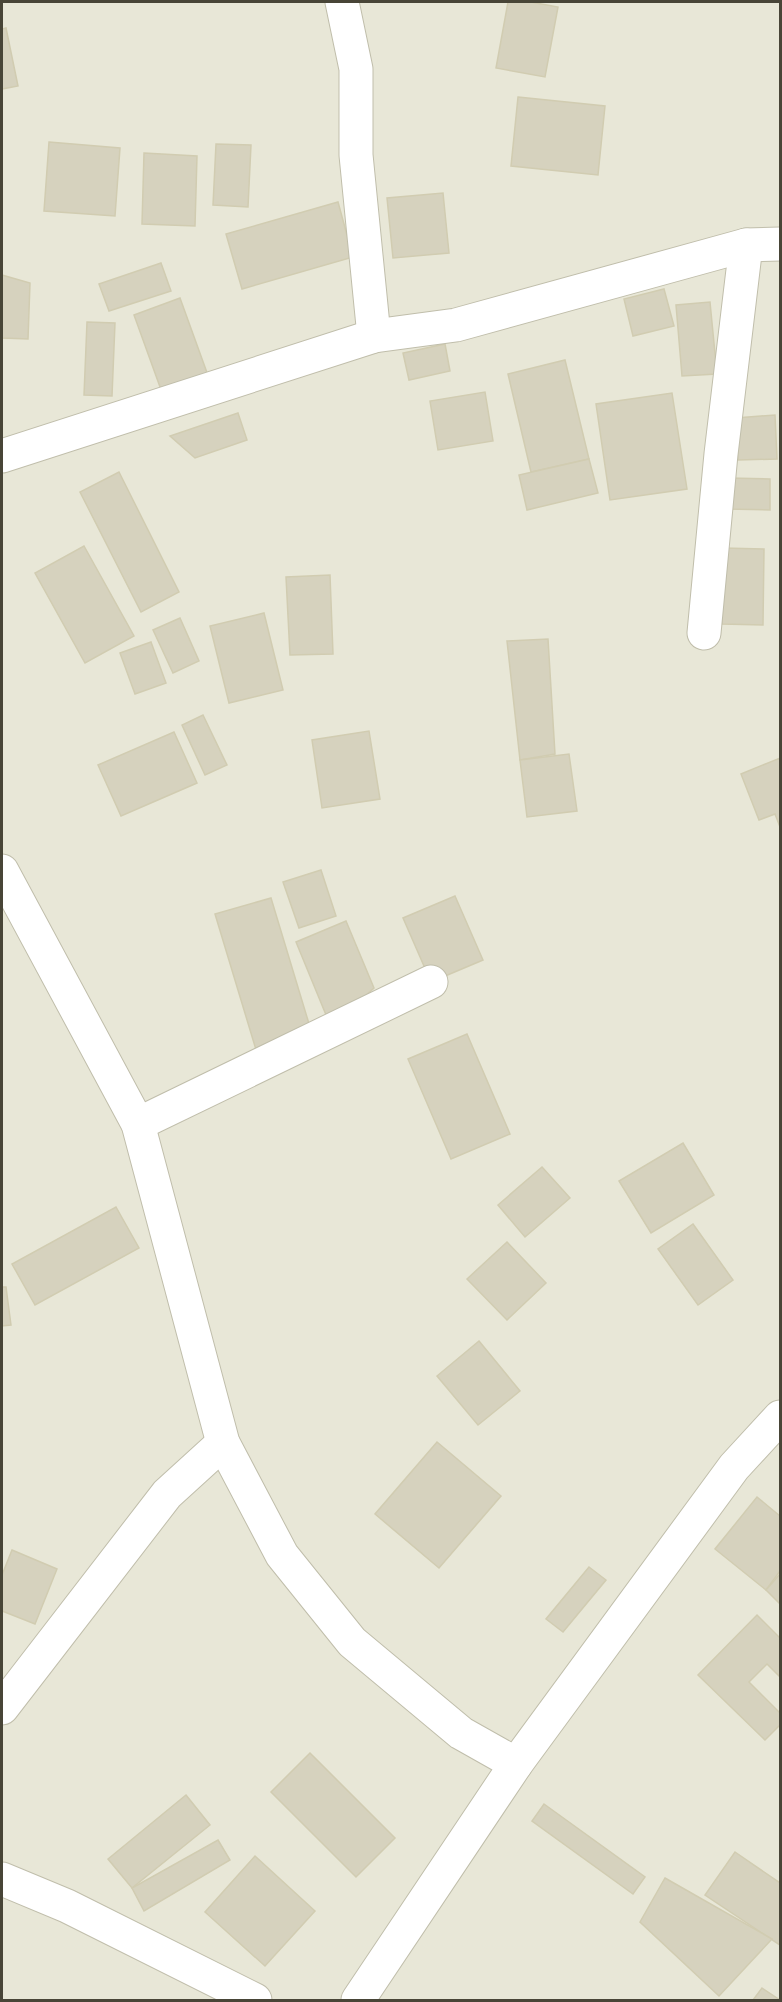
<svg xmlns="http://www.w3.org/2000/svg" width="782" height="2002" font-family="Rubik,sans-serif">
<rect width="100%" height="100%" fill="#f4f4e9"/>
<rect fill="#e8e7d7" x="2" y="2" width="778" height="1998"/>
<g fill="#d6d2be" stroke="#d1ccb1" stroke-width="1.5">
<polygon points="508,2 531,2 558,7 545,77 496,68"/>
<polygon points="6,28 18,86 2,89 2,29"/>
<polygon points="518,97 605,106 598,175 511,166"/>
<polygon points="49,142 120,148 115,216 44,211"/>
<polygon points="216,144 251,145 248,207 213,205"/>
<polygon points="144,153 197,156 195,226 142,224"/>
<polygon points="443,193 449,253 393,258 387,198"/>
<polygon points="338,202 353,257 242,289 226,234"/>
<polygon points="161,263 171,291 109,311 99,284"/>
<polygon points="2,275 30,283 28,339 2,338"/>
<polygon points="664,289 674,326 633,336 624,299"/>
<polygon points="180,298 214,392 168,409 134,315"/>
<polygon points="710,302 717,374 682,376 676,305"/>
<polygon points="87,322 115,323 112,396 84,395"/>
<polygon points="445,344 450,371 409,380 403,353"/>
<polygon points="565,360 589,459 531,472 508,374"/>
<polygon points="485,392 493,441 438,450 430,401"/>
<polygon points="672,393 687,489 610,500 596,404"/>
<polygon points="238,413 247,440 195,458 170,436"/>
<polygon points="775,415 777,459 738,460 736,418"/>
<polygon points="589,459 598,493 527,510 519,475"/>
<polygon points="119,472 179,592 141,612 80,492"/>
<polygon points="728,478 770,479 770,510 727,509"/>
<polygon points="84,546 134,636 85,663 35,573"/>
<polygon points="723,548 764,549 763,625 722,624"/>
<polygon points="330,575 333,654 290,655 286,577"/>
<polygon points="264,613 283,690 229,703 210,626"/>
<polygon points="180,618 199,661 173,673 153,630"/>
<polygon points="548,639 555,754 520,760 507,641"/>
<polygon points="151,642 166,683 135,694 120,653"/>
<polygon points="203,715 227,765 205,775 182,725"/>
<polygon points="369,731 380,799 322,808 312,740"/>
<polygon points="174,732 197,783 121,816 98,765"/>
<polygon points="569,754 577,811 527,817 520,760"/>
<polygon points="780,758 780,827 775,814 759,820 741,774"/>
<polygon points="321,870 336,916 299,928 283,882"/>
<polygon points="455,896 483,960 431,982 403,918"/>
<polygon points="271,898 313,1037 257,1053 215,914"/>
<polygon points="346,921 374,988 331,1027 296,942"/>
<polygon points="467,1034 510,1134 451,1159 408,1059"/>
<polygon points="683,1143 714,1195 651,1233 619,1181"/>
<polygon points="542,1167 570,1198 525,1237 498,1205"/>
<polygon points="116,1207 139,1248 35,1305 12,1264"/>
<polygon points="693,1224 733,1280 698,1305 658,1249"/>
<polygon points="507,1242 546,1283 507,1320 467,1279"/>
<polygon points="2,1287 6,1287 11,1325 2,1326"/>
<polygon points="479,1341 520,1391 478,1425 437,1376"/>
<polygon points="437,1442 501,1496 439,1568 375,1514"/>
<polygon points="757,1497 780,1516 780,1571 766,1590 715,1549"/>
<polygon points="12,1550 57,1569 35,1624 2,1611 2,1575"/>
<polygon points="589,1567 606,1580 563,1632 546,1619"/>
<polygon points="780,1574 780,1604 766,1590"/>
<polygon points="757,1615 780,1638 780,1677 767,1664 749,1682 780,1713 780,1725 765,1740 698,1675"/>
<polygon points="310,1753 395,1838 356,1877 271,1792"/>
<polygon points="186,1795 210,1825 132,1888 108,1859"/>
<polygon points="544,1804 645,1877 633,1894 532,1821"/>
<polygon points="218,1840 230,1860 144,1911 132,1888"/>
<polygon points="735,1852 780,1883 780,1945 705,1895"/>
<polygon points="255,1856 315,1911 265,1966 205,1912"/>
<polygon points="665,1878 772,1939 719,1996 640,1922"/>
<polygon points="762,1988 780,2000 753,2000"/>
</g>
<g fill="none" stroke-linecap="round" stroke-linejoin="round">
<defs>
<g id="minor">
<polyline points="342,2 356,69 356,155 374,336"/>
<polyline points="2,456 374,336 456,325 746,245 780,244"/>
<polyline points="704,633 721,454 746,245"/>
<polyline points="2,871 138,1124 223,1443 282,1555 352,1642 461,1733 516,1764"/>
<polyline points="138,1124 431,982"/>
<polyline points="2,1708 167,1494 223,1443"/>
<polyline points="2,1879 67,1906 255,2000"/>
<polyline points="358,2000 516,1764 734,1467 780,1417"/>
</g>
</defs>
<use href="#minor" stroke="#c0beab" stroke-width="35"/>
<use href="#minor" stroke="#fff" stroke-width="33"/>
</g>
<rect width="782" height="2002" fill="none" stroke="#484537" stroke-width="6"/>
</svg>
